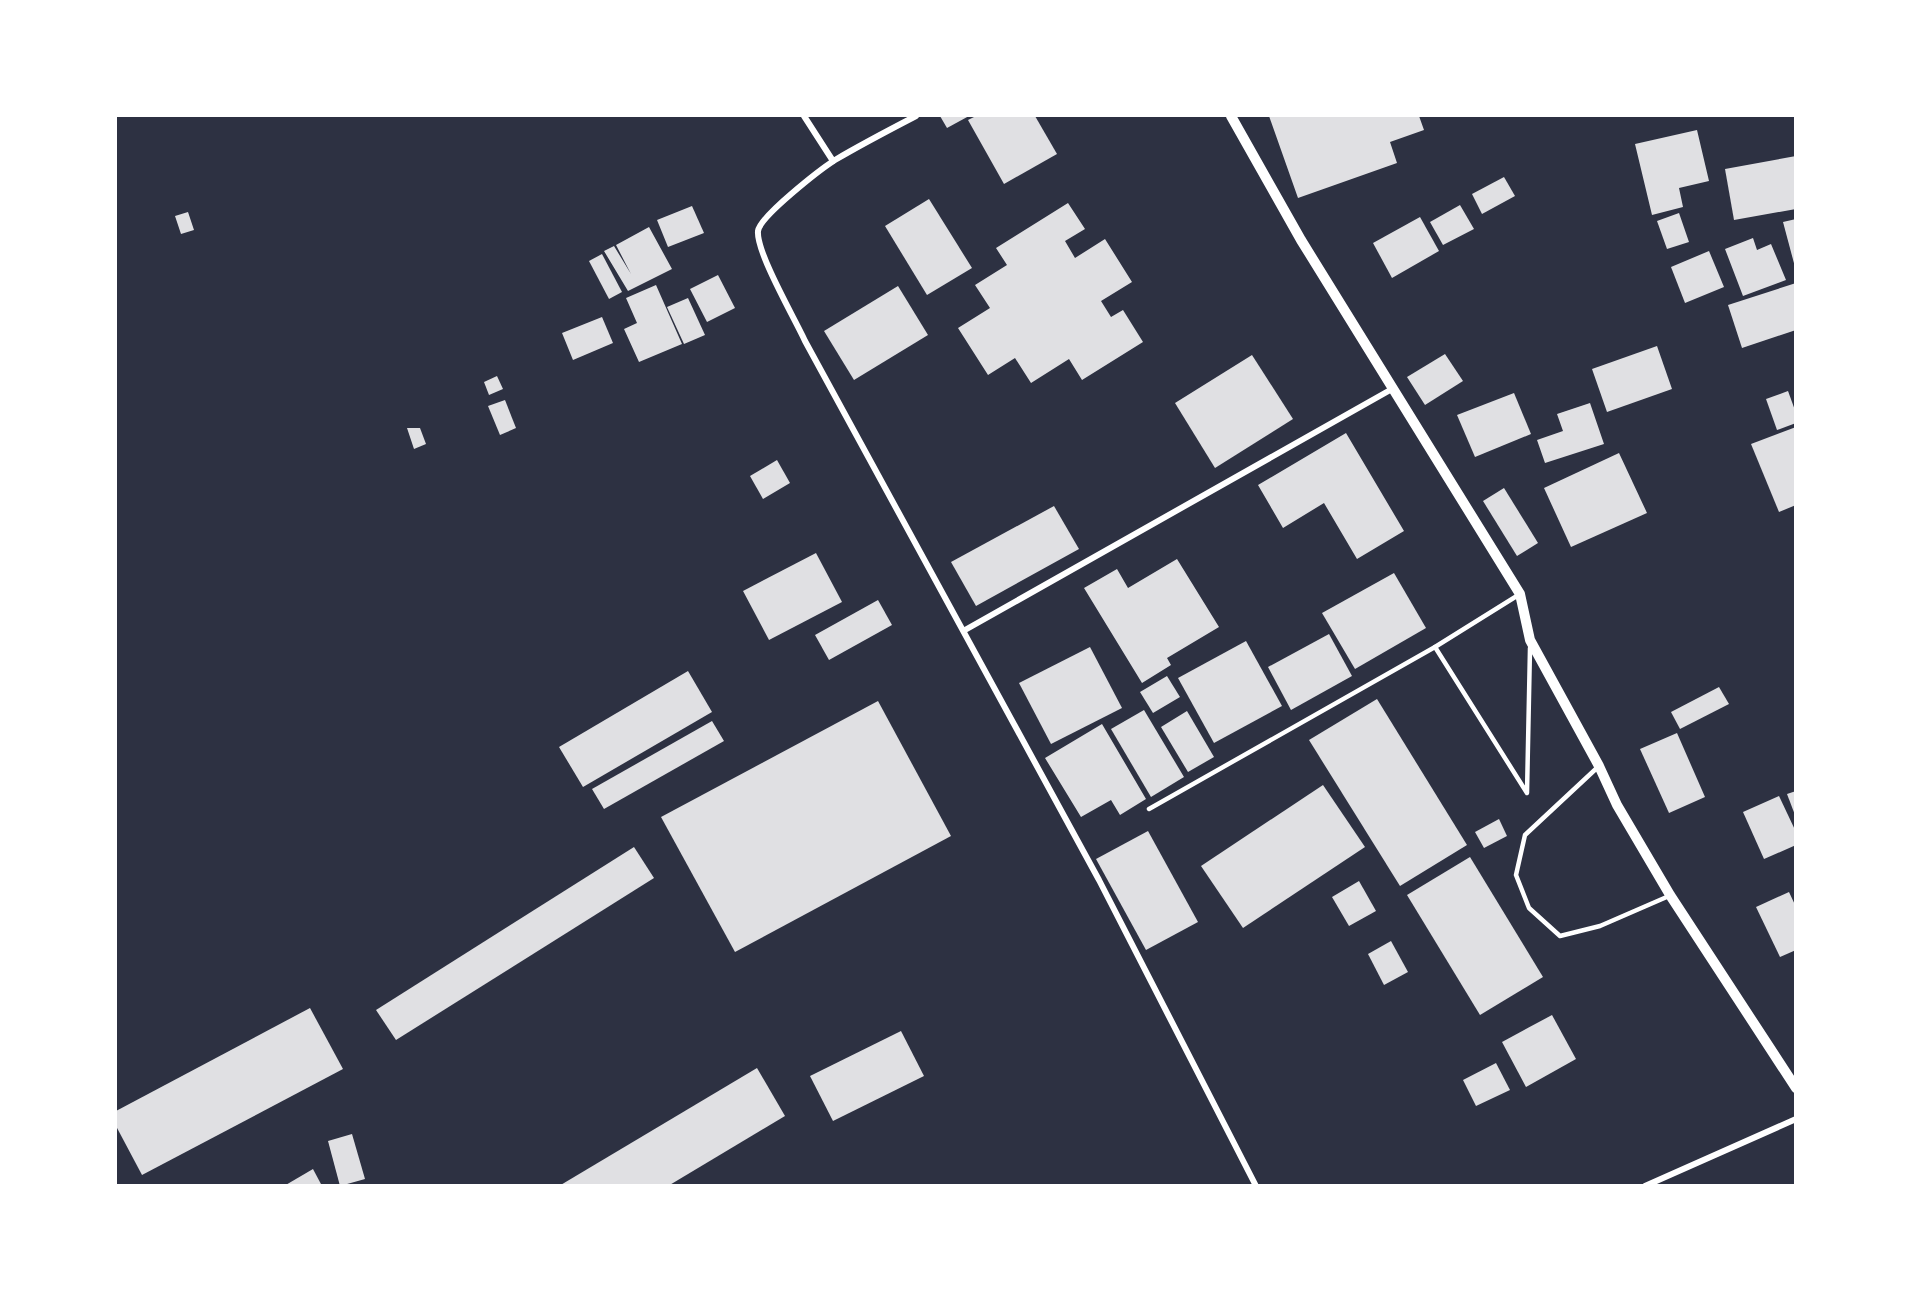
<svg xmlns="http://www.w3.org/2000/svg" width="1911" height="1301" font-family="Inter,sans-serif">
<rect width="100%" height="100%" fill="#2d3142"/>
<g fill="#e0e0e3">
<polygon points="940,116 969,116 947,128"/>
<polygon points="976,116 1035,116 1057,154 1004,184 968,120"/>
<polygon points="1269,116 1419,116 1424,130 1390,142 1397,163 1298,198"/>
<polygon points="1697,130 1709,181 1679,188 1683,207 1652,215 1635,144"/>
<polygon points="1796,156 1796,209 1734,220 1725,169"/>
<polygon points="1504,177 1515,196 1482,214 1472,194"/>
<polygon points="929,199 972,268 927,295 885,226"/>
<polygon points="1068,203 1085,229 1065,241 1075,258 1105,239 1132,282 1101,301 1111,317 1123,310 1143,342 1082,380 1069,359 1031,383 1015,358 988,375 958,328 990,308 975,285 1007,265 996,248"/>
<polygon points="1460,205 1474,229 1443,245 1430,222"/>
<polygon points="692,206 704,233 668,247 657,220"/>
<polygon points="188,212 194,230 181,234 175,216"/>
<polygon points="1679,213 1689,242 1667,249 1657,221"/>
<polygon points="1420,217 1439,251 1392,278 1373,243"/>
<polygon points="1796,219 1796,267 1795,267 1783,222"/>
<polygon points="649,227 672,269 628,291 604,251 614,246 631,274 616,245"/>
<polygon points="1753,238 1757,250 1771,244 1786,280 1743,296 1725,249"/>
<polygon points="1709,251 1724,287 1685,303 1671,267"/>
<polygon points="602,254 622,292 609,299 589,261"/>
<polygon points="718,275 735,308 707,322 690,289"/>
<polygon points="1796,283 1796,330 1742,348 1728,305"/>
<polygon points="656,285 682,344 639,362 624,329 637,323 626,298"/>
<polygon points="898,286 928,335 854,380 824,331"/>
<polygon points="688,298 705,335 684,344 667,307"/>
<polygon points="602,317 613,343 573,360 562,333"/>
<polygon points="1657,346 1672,389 1607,412 1592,369"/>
<polygon points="1445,354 1463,381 1425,405 1407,377"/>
<polygon points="1252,355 1293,419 1215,468 1175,403"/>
<polygon points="497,376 503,389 489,395 484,382"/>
<polygon points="1788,391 1796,413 1796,423 1777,430 1766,399"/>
<polygon points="1514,393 1531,434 1475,457 1457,415"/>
<polygon points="505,400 516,428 500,435 488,406"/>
<polygon points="1590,403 1604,444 1545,463 1537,440 1563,431 1557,414"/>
<polygon points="1796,427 1796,505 1779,512 1751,444"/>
<polygon points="407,428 420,428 426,444 414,449"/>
<polygon points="1346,433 1404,531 1357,559 1324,503 1283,528 1258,485"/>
<polygon points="1619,453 1647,513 1571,547 1544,488"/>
<polygon points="777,460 790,483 763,499 750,476"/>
<polygon points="1504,488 1538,543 1517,556 1483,501"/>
<polygon points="1054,506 1079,549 976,606 951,562"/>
<polygon points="816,553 842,602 769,640 743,591"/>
<polygon points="1177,559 1219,627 1167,658 1171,665 1142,683 1084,588 1117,569 1128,588"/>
<polygon points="1394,573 1426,628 1355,669 1322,613"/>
<polygon points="878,600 892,625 829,660 815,635"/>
<polygon points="1329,634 1352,676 1291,710 1268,667"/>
<polygon points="1246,641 1282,706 1214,743 1178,678"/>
<polygon points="1090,647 1122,708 1051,744 1019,683"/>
<polygon points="688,671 712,712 583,787 559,747"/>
<polygon points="1167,676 1180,697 1153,713 1140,692"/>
<polygon points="1719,687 1729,704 1680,729 1671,712"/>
<polygon points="1377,699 1467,845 1400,886 1309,740"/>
<polygon points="878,701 951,836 735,952 661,817"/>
<polygon points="1144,710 1184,777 1151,797 1111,729"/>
<polygon points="1187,711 1214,757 1188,772 1161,727"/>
<polygon points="712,721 724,741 604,809 592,789"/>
<polygon points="1102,724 1146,799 1120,815 1111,800 1081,817 1045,758"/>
<polygon points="1677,733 1705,797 1669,813 1640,749"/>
<polygon points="1323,785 1365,847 1243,928 1201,866"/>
<polygon points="1796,791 1796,815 1795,815 1787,794"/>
<polygon points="1779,796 1796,832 1796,845 1764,859 1743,812"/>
<polygon points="1499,819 1507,836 1484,848 1475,832"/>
<polygon points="1148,831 1198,922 1146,950 1096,859"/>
<polygon points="634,847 654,878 396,1040 376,1010"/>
<polygon points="1470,857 1543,977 1480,1015 1407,895"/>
<polygon points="1359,881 1376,911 1349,926 1332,897"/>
<polygon points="1789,892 1796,907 1796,950 1780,957 1756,907"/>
<polygon points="1391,941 1408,972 1384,985 1368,954"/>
<polygon points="310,1008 343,1069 142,1175 116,1126 116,1111"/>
<polygon points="1552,1015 1576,1059 1526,1087 1502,1042"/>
<polygon points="901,1031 924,1076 833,1121 810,1076"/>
<polygon points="1496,1063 1510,1090 1476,1106 1463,1080"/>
<polygon points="757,1068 785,1116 668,1186 559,1186"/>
<polygon points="352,1134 365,1179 340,1186 328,1141"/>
<polygon points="313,1169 322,1186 284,1186"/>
</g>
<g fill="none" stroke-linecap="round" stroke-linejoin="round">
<g stroke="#fff" stroke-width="4.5">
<polyline points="1435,647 1527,793 1530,648"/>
<polyline points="1599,766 1525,835 1516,875 1529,908 1560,936 1600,926 1669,896"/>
<polyline points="1149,809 1435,647 1520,594"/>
</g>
<g stroke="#fff" stroke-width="6">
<polyline points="804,116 833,161"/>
<path d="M916 116C889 130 862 144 835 160 821 169 760 216 758 231 756 252 795 319 805 341L1099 880 1256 1186"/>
<polyline points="965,630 1392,389"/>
<polyline points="1645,1186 1796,1119"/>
</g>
<polyline stroke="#fff" stroke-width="10" points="1231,116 1301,240 1520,594 1530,640 1599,766 1617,805 1670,895 1796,1088"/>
</g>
<rect width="1911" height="1301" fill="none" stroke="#ffffff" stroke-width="234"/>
</svg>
